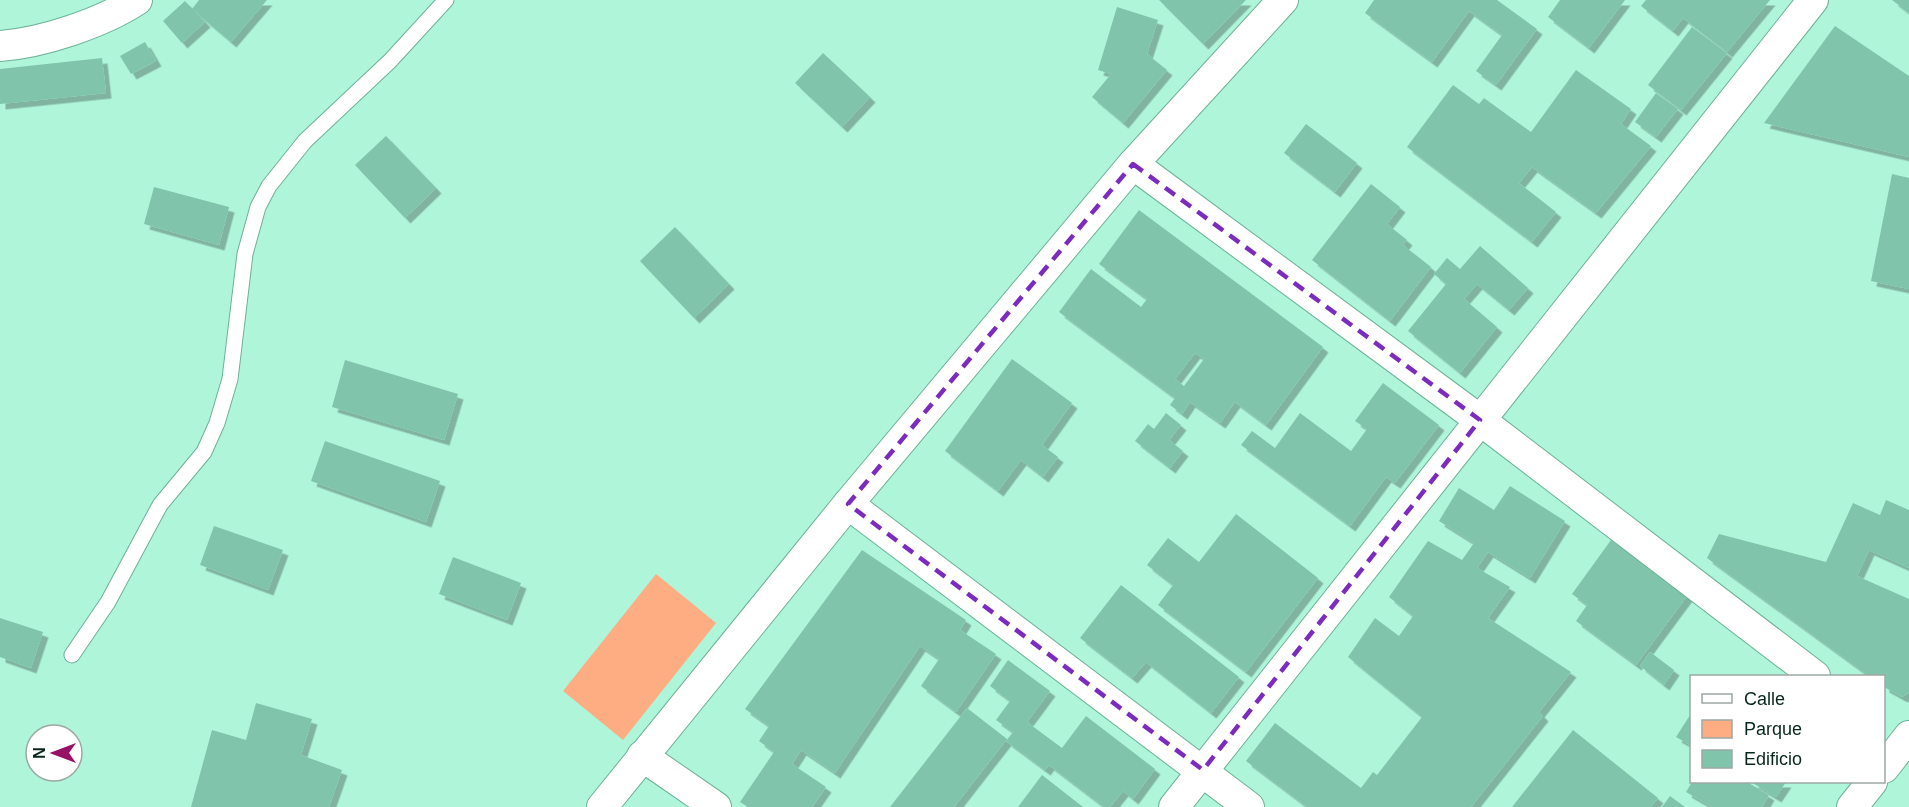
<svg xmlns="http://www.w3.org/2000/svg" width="1909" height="807" font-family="Arial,sans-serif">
<defs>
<filter id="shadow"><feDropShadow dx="5.5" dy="5.5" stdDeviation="0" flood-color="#0004"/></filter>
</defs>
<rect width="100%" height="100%" fill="#aff5da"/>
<polygon fill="#fead83" points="656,574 716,623 623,740 563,691"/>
<g fill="#80c5ab" fill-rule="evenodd" filter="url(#shadow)">
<polygon points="199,0 267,0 231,42 192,9"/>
<polygon points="1159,0 1246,0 1203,44"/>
<polygon points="1374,0 1497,0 1537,29 1496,85 1476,71 1502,35 1469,11 1432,62 1365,13"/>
<polygon points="1560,0 1625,0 1589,48 1548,17"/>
<polygon points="1646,0 1770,0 1727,52 1683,18 1673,31 1641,6"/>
<polygon points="1892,0 1909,0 1909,13"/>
<polygon points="185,1 205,22 182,43 163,21"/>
<polygon points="1117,7 1158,20 1147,54 1167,70 1123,123 1092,97 1111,74 1098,70"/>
<polygon points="1835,26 1909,76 1909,157 1764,123"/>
<polygon points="1692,27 1727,53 1681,110 1648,85"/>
<polygon points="145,42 156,61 131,74 120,56"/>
<polygon points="823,53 870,97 842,127 795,83"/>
<polygon points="102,58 106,93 0,104 0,69"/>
<polygon points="1576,70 1631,109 1621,124 1651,146 1596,213 1532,167 1519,183 1556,212 1532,242 1407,147 1453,85 1479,104 1484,98 1531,132"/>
<polygon points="1656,93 1678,109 1656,137 1635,122"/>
<polygon points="1306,124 1357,163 1335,192 1284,153"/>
<polygon points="386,136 436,188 405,218 355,165"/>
<polygon points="1892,174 1909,178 1909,289 1871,281"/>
<polygon points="1371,184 1400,207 1387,224 1407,240 1403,245 1431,267 1390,321 1312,260"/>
<polygon points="154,187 229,207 219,245 144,224"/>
<path d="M1139 210 1323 347 1266 425 1235 402 1220 423 1190 402 1182 414 1170 405 1175 398 1059 312 1091 269 1141 307 1147 299 1099 264ZM1195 353 1204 359 1184 386 1175 379Z"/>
<polygon points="675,227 729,284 694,318 640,261"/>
<polygon points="1480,246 1528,288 1509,310 1477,284 1464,299 1497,327 1460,373 1408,331 1446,284 1434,274 1447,258 1460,269"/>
<polygon points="1012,359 1072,403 1042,445 1058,457 1043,477 1021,460 998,491 945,451"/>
<polygon points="345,360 458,394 444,440 332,407"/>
<polygon points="1383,383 1439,425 1395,483 1386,477 1350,526 1241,445 1252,431 1275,448 1300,413 1351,451 1367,429 1355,421"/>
<polygon points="1166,413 1181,425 1169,440 1183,451 1170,468 1135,441 1148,424 1154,429"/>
<polygon points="325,441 440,481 426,522 311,481"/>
<polygon points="1510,486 1565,521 1530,578 1488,552 1477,568 1510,587 1488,618 1571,672 1539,712 1543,716 1471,807 1307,807 1246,761 1275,723 1361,788 1373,772 1377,775 1422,717 1348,657 1375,618 1399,636 1413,616 1389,597 1428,541 1462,560 1474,543 1439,521 1459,488 1494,510"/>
<polygon points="1886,500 1909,510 1909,568 1869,550 1857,576 1909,599 1909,692 1902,697 1884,687 1884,676 1869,676 1707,558 1719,534 1826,562 1853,503 1880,515"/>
<polygon points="1236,514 1318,578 1246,672 1158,605 1173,585 1147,565 1168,538 1199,562"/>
<polygon points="214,526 283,550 268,590 200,565"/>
<polygon points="1611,540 1687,596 1636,665 1576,621 1587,605 1572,594"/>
<polygon points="862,550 966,620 960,630 996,654 956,712 921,686 939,659 920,646 835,773 801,750 792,764 826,787 812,807 748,807 740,802 774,752 759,741 769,726 745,709"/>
<polygon points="453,557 521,583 507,620 439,594"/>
<polygon points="1121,585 1239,677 1211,713 1146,662 1132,678 1080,638"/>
<polygon points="0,618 43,632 31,668 0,657"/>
<polygon points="1650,652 1674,670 1664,685 1640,666"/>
<polygon points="1008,660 1050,691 1027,722 1062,748 1086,716 1155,769 1133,799 1123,791 1110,807 1104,807 1049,765 1045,770 1006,741 1013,732 996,720 1010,701 990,686"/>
<polygon points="256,703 312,719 301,755 342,770 329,807 191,807 212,730 246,740"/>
<polygon points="967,708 1007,739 954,807 890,807"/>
<polygon points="1692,712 1692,746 1676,737"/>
<polygon points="1573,730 1658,798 1650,807 1512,807"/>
<polygon points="1042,775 1083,807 1018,807"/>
<polygon points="1692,782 1747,782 1769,795 1762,807 1712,807 1686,792"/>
<polygon points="1751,782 1786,782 1776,797"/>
<polygon points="1670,796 1685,807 1662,807"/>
</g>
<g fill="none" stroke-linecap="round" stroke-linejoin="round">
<defs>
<polyline id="service" points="72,655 108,602 160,505 204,452 217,423 230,379 245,254 258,207 269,186 305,141 390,61 446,0"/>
<g id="minor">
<path d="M0 46C42 43 102 23 137 0"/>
<polyline points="1133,164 1480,420 1815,676"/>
<polyline points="848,504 1249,807"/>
<polyline points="642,756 716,807"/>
<polyline points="1884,768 1909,736"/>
<polyline points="602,807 848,504 1133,164 1283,0"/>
<polyline points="1174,807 1813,0"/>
<polyline points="1852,807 1872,782"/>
</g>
</defs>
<use href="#service" stroke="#6cb198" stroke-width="17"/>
<use href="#minor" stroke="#6cb198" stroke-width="32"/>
<use href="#service" stroke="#fff" stroke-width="15"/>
<use href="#minor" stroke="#fff" stroke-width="30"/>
</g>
<path fill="none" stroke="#7b2cbf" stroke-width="4.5" stroke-dasharray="12 8" stroke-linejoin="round" d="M1133 164 1480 420 1203 770 848 504Z"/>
<rect x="1690" y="675" width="195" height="108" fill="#ffffff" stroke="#9ca8a4" stroke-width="1.5"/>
<rect x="1702" y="694" width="30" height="9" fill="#ffffff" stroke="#9ca8a4" stroke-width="1.5"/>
<text x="1744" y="705" font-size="18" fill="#08261c">Calle</text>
<rect x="1702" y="720" width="30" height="18" fill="#fead83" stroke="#9ca8a4" stroke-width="1.5"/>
<text x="1744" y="735" font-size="18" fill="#08261c">Parque</text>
<rect x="1702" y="750" width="30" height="18" fill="#80c5ab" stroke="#9ca8a4" stroke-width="1.5"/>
<text x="1744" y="765" font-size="18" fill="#08261c">Edificio</text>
<g transform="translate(54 753) rotate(270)"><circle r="28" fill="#ffffff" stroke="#9ca8a4" stroke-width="1.5"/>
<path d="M0-4.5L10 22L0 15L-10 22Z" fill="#971167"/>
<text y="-9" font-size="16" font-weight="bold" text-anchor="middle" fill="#08261c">N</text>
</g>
</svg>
